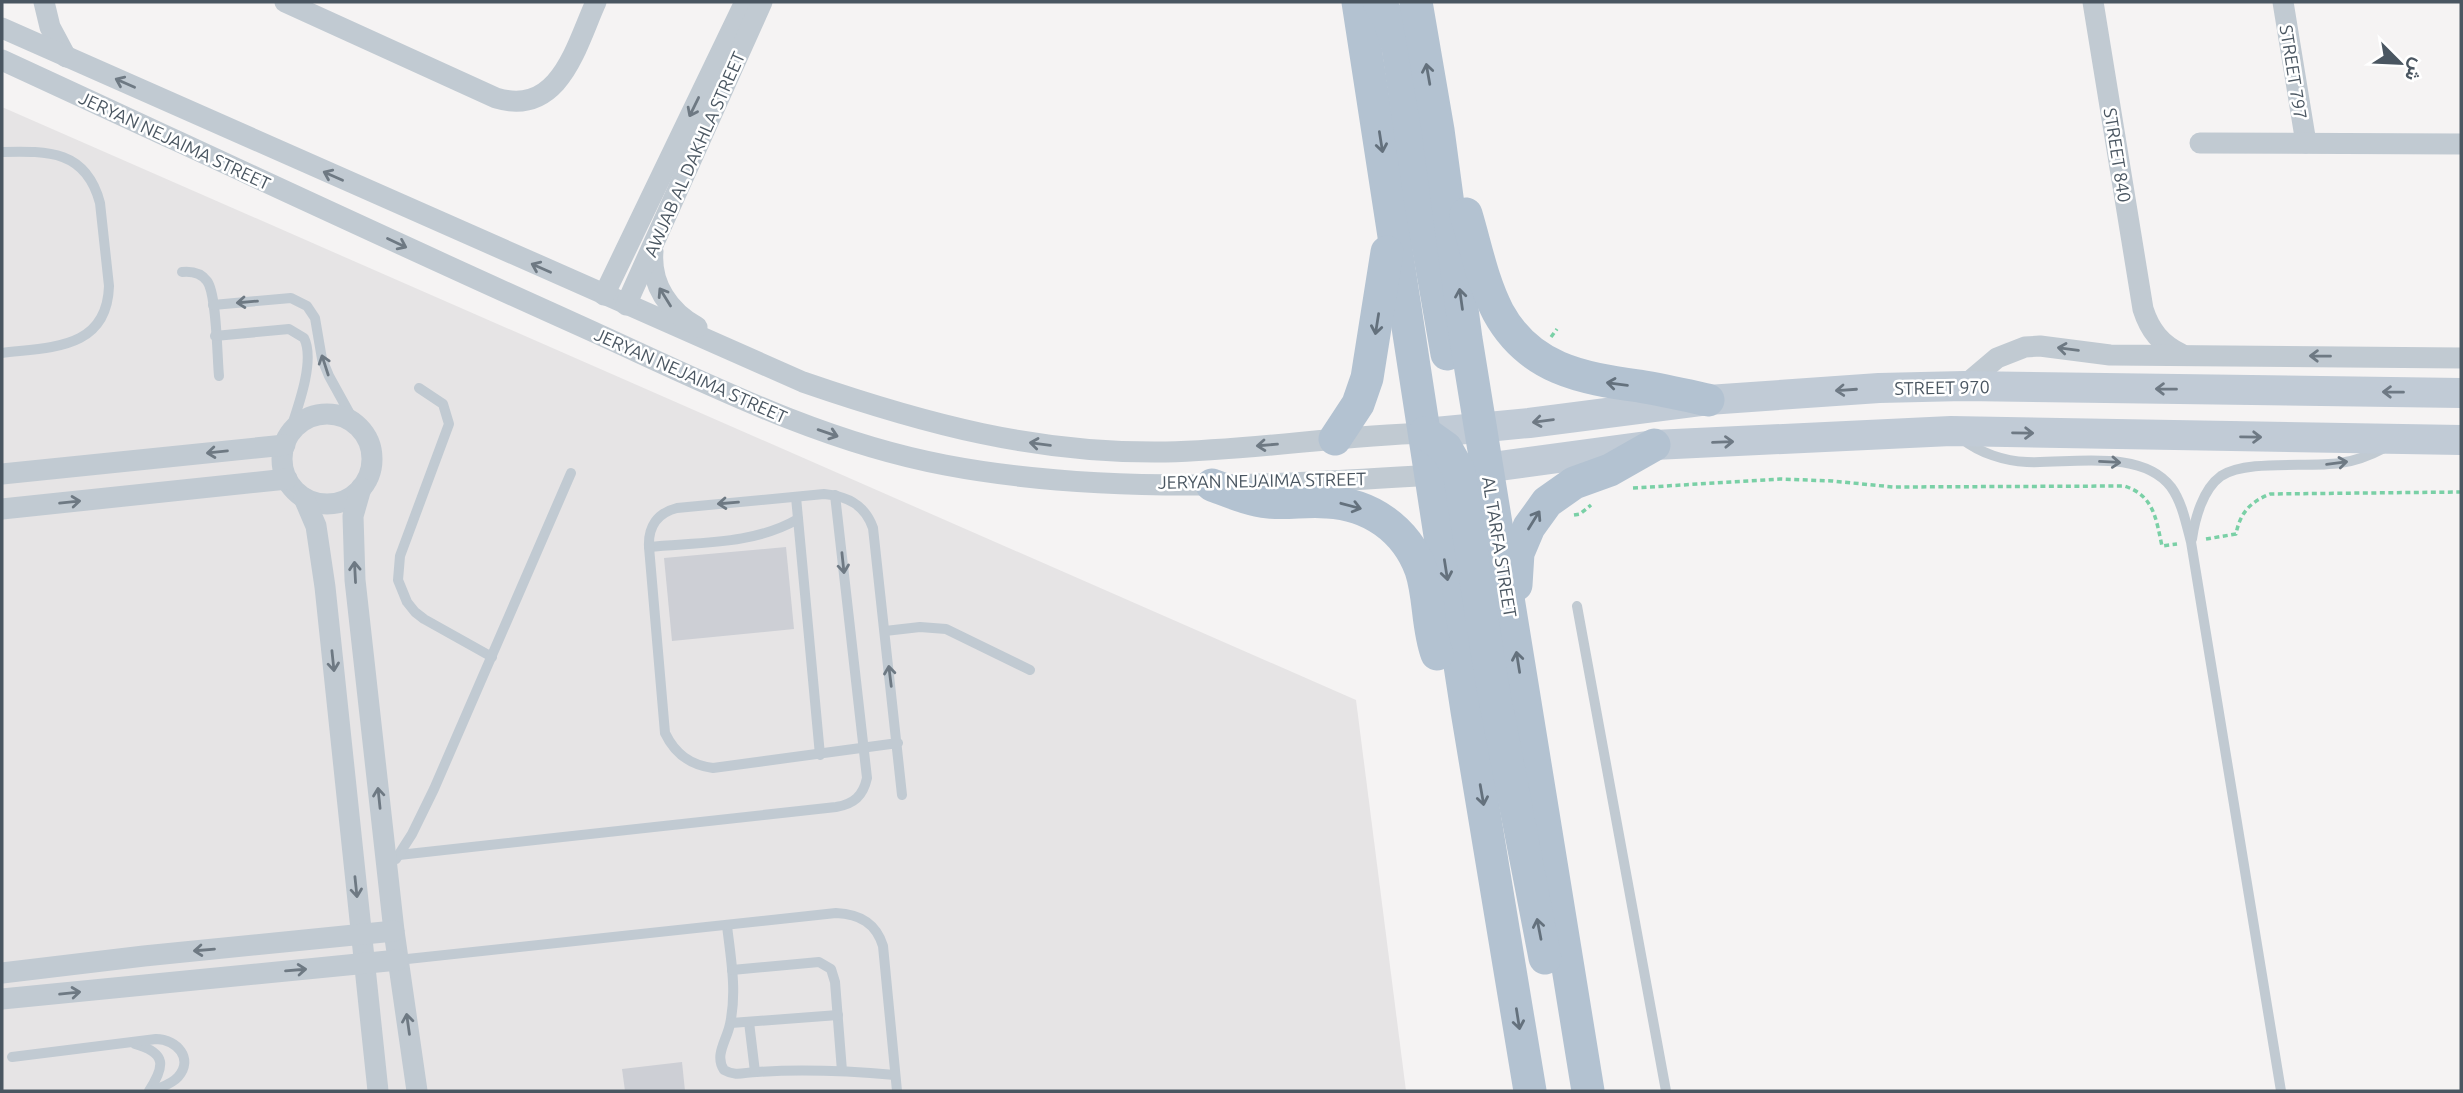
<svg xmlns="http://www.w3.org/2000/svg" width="2463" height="1093" font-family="Ubuntu,Vazirmatn,sans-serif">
<rect width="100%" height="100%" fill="#f5f3f3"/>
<polygon fill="#e6e4e5" points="2,107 1356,700 1406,1091 2,1091"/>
<g fill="#cdcfd5">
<polygon points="786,547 794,629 672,641 664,558"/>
<polygon points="682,1062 685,1091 625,1091 622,1069"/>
</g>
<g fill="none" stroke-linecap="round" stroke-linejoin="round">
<g stroke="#7ad0a6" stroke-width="3.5" stroke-dasharray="5 3.5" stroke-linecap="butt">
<polyline points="1551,337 1557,329"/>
<path d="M1633 488 1780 479 1832 481 1893 487 2124 486C2154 495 2156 519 2162 546L2177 544"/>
<polyline points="1574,515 1580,514 1591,505"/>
<path d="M2206 539 2236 534C2240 513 2250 502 2270 494L2461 492"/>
</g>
<g stroke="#c1cad2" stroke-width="10">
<path d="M2 152C48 151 86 150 100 203L109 286C107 350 50 347 2 353"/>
<path d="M182 272C192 271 201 273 207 281 217 294 217 357 219 376"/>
<polyline points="213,305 291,298 307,306 315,318 322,359 329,376 356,425"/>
<path d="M215 336 289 329 304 338C316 362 296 412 288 437"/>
<polyline points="419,388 443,404 449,424 400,556 398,580 407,602 415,612 424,619 492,657"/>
<path d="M1962 439C1980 453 2004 461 2027 462 2070 464 2141 448 2171 487 2182 502 2186 523 2191 542L2281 1091"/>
<polyline points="796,497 820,755"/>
<path d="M2192 539C2195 518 2203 489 2221 476 2247 459 2308 468 2340 463 2356 461 2371 455 2386 447"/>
<path d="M649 547C699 542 753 545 798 519"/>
<polyline points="1577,606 1666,1091"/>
<polyline points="885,631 920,627 946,629 1030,670"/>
<path d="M898 743 713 768C690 765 675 754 665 733L649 547C648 527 657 513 677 508L824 494C848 496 865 505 873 528L902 795"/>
<path d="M399 855 836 807C854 804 863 796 867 778L835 495"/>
<polyline points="396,859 412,834 434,789 571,473"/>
<path d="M727 926C731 959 737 992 730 1024 727 1040 714 1055 724 1070 736 1077 745 1072 757 1072 803 1069 849 1071 895 1075"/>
<path d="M398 960 836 913C860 914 876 923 883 946L897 1091"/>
<polyline points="732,970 819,962 831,969 835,982 842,1071"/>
<polyline points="749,1022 755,1072"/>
<polyline points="731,1023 838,1015"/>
<path d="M135 1044C167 1053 165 1066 149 1091"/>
<path d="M12 1057 156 1039C177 1039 194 1059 178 1077 172 1084 161 1087 153 1091"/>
</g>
<g stroke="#c1cad2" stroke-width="21">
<polyline points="44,2 50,27 66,57"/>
<path d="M285 2 496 98C560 117 576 46 596 2"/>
<path d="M2093 2 2143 309C2150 331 2161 344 2181 354"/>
<polyline points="2283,2 2306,143"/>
<path d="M2 28 803 382C925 424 1036 454 1166 452 1252 450 1338 436 1425 433"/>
<path d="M2 60C193 148 384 238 576 324 696 378 816 441 945 465 1102 495 1273 485 1432 475"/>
<polyline points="2200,143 2461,144"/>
<path d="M653 251C650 284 669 312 697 327"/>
<polyline points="604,295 745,2"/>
<polyline points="626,305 762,2"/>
<polyline points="1964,386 1997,358 2025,347 2040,346 2110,355 2461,358"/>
<circle cx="327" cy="459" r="45"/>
<polyline points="2,474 285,445"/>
<polyline points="361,488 353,516 355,580 394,931 417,1091"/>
<polyline points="304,498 316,526 325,587 378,1091"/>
<polyline points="2,509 287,479"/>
<polyline points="2,973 144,956 394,931"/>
<polyline points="2,999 398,960"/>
</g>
<g stroke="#c1cbd6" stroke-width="30">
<polyline points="1425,433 1529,423 1708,400 1879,388 1964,386 2461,393"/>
<polyline points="1463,471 1654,445 1951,431 2461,440"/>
</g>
<g stroke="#b3c2d1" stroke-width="33">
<polyline points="1358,2 1467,711 1530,1091"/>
<polyline points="1379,2 1389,19 1398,47 1421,204 1447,354"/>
<polyline points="1416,2 1438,130 1466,339 1588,1091"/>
<path d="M1466 214C1476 247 1482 281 1498 312 1529 369 1581 378 1639 386 1663 390 1685 395 1708 400"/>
<polyline points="1425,433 1446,448 1459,471 1492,683 1545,958"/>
<polyline points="1335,439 1358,404 1367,378 1387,252"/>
<path d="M1212 485C1231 492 1249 500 1269 502 1288 504 1308 500 1327 502 1370 504 1406 529 1421 570 1430 597 1427 627 1437 654"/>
<polyline points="1516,585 1518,553 1529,527 1547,502 1574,483 1610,470 1654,445"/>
</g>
</g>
<defs><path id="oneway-shaft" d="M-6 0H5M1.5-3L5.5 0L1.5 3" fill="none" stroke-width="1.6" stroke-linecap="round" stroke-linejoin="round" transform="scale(1.75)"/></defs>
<g stroke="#64717d">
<use href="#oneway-shaft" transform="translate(1428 74) rotate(-100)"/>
<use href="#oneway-shaft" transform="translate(1381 142) rotate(81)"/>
<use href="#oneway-shaft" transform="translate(1461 299) rotate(-98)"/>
<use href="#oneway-shaft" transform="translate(1377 324) rotate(99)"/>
<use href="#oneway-shaft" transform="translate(1617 384) rotate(-173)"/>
<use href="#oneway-shaft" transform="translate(1351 506) rotate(15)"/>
<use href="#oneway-shaft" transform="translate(1534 520) rotate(-58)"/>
<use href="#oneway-shaft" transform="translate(1446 570) rotate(81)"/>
<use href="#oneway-shaft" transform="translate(1518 662) rotate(-99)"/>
<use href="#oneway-shaft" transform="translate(1482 795) rotate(80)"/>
<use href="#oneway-shaft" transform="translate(1539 929) rotate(-101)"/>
<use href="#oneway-shaft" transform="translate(1518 1019) rotate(81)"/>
</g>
<g stroke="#6e7983">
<use href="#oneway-shaft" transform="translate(125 83) rotate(-156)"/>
<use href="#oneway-shaft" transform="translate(694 107) rotate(116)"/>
<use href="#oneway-shaft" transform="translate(333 176) rotate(-156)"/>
<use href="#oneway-shaft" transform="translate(397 243) rotate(25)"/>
<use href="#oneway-shaft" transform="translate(541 268) rotate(-156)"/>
<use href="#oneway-shaft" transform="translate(665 297) rotate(-122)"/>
<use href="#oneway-shaft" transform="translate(247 302) rotate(175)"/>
<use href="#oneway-shaft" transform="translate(2068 349) rotate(-173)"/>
<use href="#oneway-shaft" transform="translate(2320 356) rotate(-179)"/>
<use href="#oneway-shaft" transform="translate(325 365) rotate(-108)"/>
<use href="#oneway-shaft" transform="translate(828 433) rotate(19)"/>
<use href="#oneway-shaft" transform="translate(1040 444) rotate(-173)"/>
<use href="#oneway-shaft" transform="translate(1267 445) rotate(175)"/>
<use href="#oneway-shaft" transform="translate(217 452) rotate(174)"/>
<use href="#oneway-shaft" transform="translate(2110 462) rotate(3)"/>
<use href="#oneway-shaft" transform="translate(2337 463) rotate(-7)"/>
<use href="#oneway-shaft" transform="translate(70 502) rotate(-6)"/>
<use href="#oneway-shaft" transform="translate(728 503) rotate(175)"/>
<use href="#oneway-shaft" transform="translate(843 563) rotate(84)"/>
<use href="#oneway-shaft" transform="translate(355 572) rotate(-93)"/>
<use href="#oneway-shaft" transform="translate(333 661) rotate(84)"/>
<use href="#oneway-shaft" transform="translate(890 676) rotate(-97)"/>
<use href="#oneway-shaft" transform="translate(379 798) rotate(-96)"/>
<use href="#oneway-shaft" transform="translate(356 887) rotate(84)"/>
<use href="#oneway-shaft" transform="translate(204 950) rotate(175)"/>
<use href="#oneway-shaft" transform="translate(296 970) rotate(-5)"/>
<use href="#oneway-shaft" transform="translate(70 993) rotate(-6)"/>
<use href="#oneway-shaft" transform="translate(408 1024) rotate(-98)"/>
</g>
<g stroke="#6e7984">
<use href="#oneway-shaft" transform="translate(2166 389) rotate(-179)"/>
<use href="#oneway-shaft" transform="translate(1846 390) rotate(176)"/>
<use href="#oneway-shaft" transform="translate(2393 392) rotate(-179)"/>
<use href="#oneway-shaft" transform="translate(1543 421) rotate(173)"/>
<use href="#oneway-shaft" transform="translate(2023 433) rotate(1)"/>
<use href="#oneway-shaft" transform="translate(2251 437) rotate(1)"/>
<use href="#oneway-shaft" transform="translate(1723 442) rotate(-2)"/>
</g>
<g text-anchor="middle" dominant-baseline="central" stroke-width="5" stroke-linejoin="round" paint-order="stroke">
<g font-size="18" fill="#4a5661" stroke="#fff">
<text transform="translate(2294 72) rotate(81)">STREET 797</text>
<text transform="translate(175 140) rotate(25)">JERYAN NEJAIMA STREET</text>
<text transform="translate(694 154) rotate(-66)">AWJAB AL DAKHLA STREET</text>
<text transform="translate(2118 155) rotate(81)">STREET 840</text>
<text transform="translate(691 375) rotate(24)">JERYAN NEJAIMA STREET</text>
<text transform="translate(1942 387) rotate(-1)">STREET 970</text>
<text transform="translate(1262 480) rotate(-1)">JERYAN NEJAIMA STREET</text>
<text transform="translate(1500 547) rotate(81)">AL TARFA STREET</text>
</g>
</g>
<rect width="2463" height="1093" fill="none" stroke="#4a5661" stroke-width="7"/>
<g transform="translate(2400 63) rotate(114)" stroke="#ffffff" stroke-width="5" paint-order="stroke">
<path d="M0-5L12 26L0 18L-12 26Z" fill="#4a5661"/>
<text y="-10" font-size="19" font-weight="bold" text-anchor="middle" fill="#4a5661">ش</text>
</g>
</svg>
